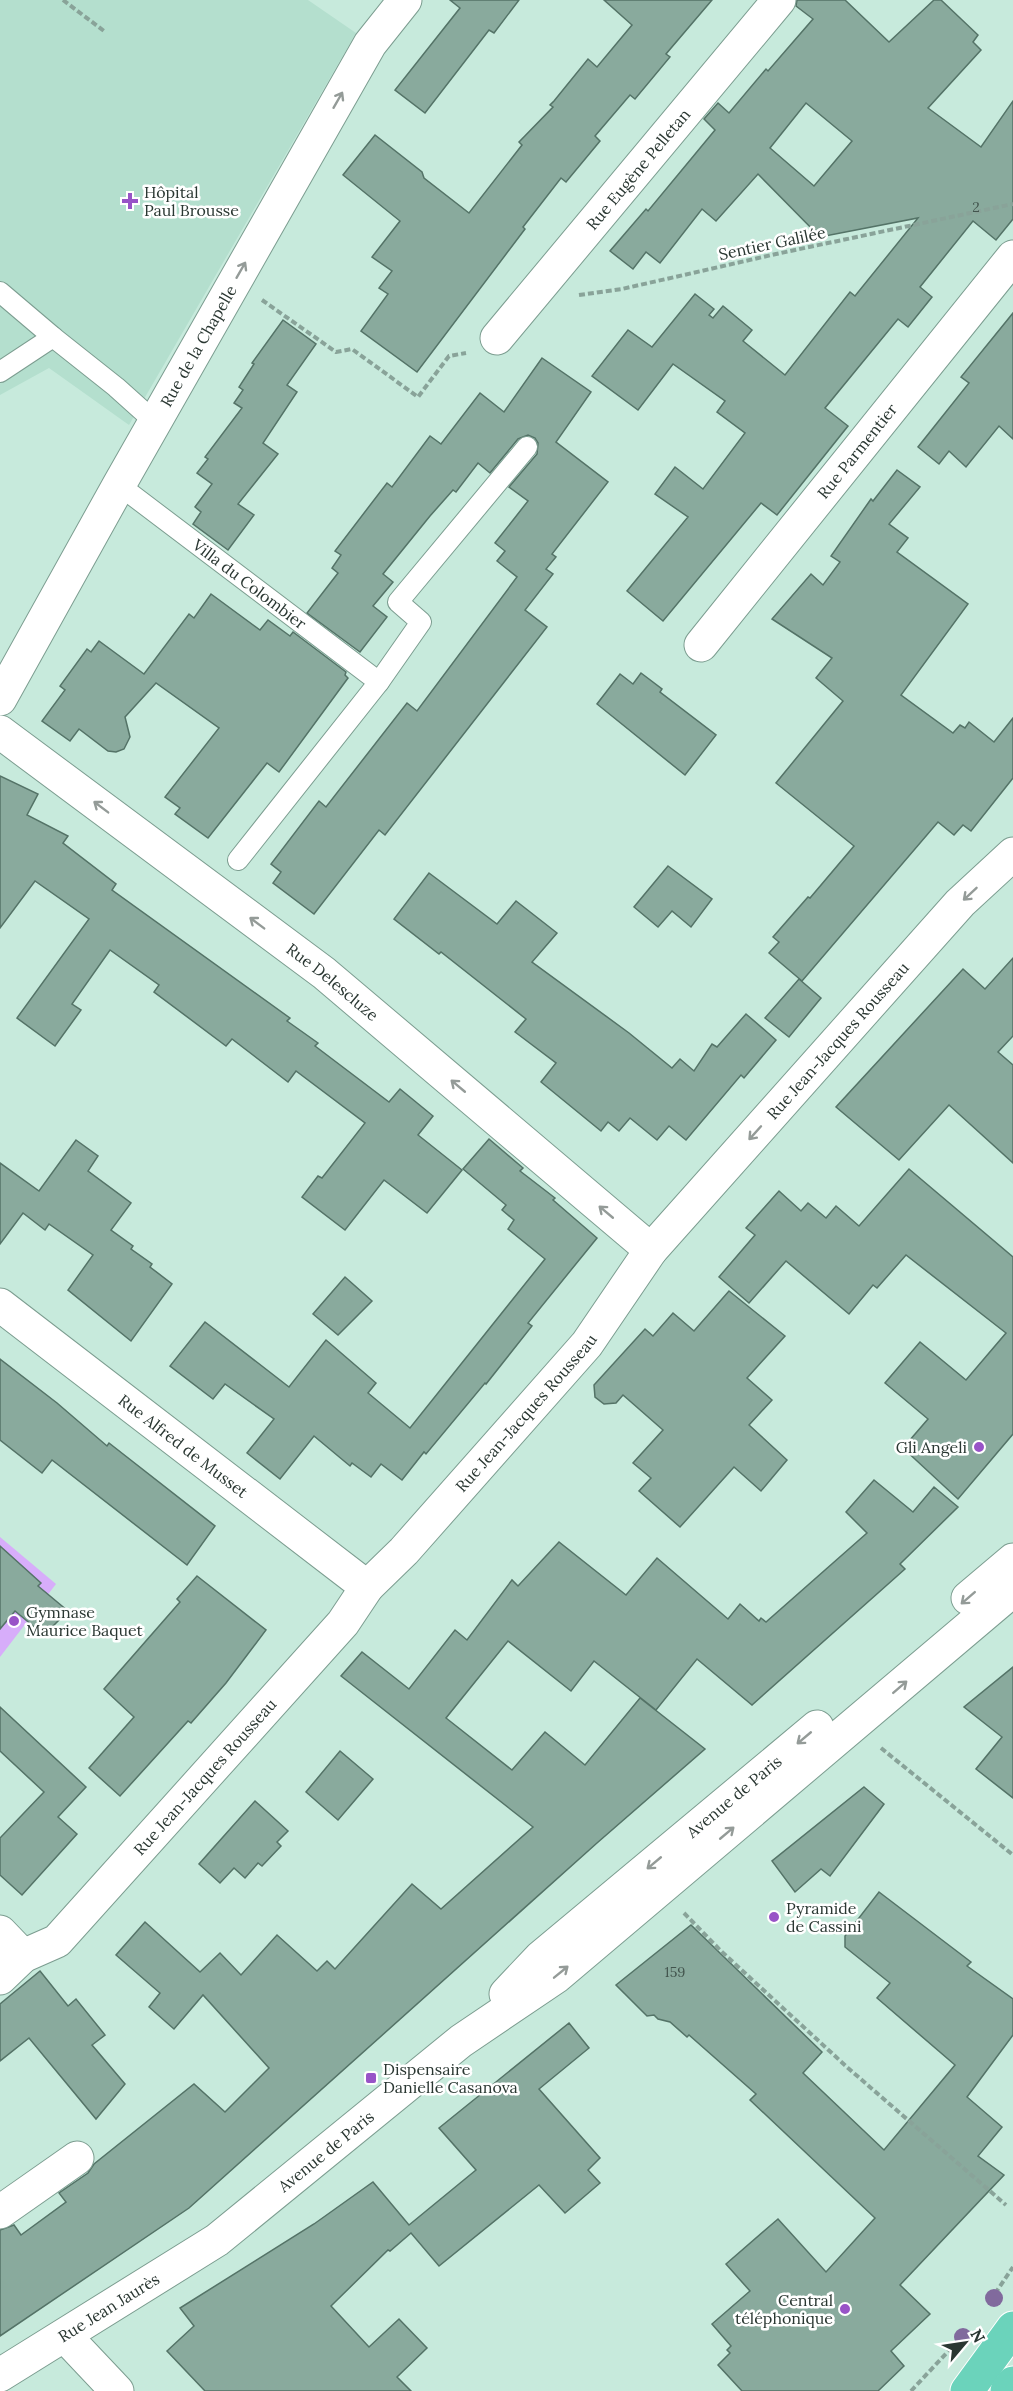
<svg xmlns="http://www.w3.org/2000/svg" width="1013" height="2391" font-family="Lora,serif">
<rect width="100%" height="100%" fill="#c7eadc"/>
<polygon fill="#b4dfce" points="0,0 308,0 356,33 129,425 49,368 0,395"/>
<polygon fill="#d7adfa" points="0,1537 56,1584 0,1657"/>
<g fill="#89aa9d" stroke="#547367" stroke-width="1.5" fill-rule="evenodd">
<polygon points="450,0 519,0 494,33 489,30 425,113 395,90 460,8"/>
<polygon points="604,0 712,0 666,54 670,57 635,99 630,95 595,136 600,141 566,182 561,178 523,227 525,229 417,372 361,331 388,294 379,288 392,271 372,257 400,221 343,175 375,135 422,172 424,178 469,213 522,145 519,142 553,107 550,105 554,101 588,59 597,67 632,25"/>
<path d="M797 0H845L889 42 934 0H941L978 35 973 42 981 50 928 108 981 147 1013 101V219L996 240 973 221 920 287 932 297 908 327 898 319 825 408 848 426 777 515 761 503 663 621 627 591 688 517 655 494 675 467 703 489 745 433 717 412 725 401 673 364 638 410 592 376 628 330 652 347 695 294 714 309 709 315 713 318 723 306 752 330 743 341 785 375 850 292 855 296 918 218 820 237 758 174 716 221 702 209 660 263 646 252 633 269 610 251 646 209 648 211 715 130 704 119 718 103 729 113 766 69 768 71 813 19 796 6ZM806 103 852 141 814 186 770 148Z"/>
<polygon points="1013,313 1013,439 999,426 966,467 949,451 939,464 918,447 969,383 961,377"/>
<polygon points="283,320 316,344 287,385 297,392 263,443 278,454 238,504 254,515 228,550 193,524 201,512 195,507 212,484 197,473 208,459 205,457 242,408 234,403 243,390 239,387 254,364 252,363"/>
<polygon points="542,358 591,392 556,442 608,482 552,554 556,557 546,569 553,574 525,610 547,627 385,835 379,830 314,914 273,883 281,872 271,864 319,801 326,807 407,703 417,711 517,577 497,561 505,551 495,543 528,501 509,487 537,454 538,443 535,438 528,435 518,439 490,473 478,463 456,492 453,490 430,516 383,574 393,582 373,606 387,617 360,652 307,613 338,573 332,568 341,555 335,551 387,483 392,487 430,436 441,444 480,393 504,412"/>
<polygon points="897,470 920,487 889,524 908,538 897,552 968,604 901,695 953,733 960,725 965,728 969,722 994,742 1013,718 1013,778 971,831 963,825 954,835 938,822 802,981 769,953 779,942 773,937 808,897 810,898 854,846 776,783 843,701 816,678 832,658 772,619 811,574 823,585 840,562 831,556 871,499 873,501"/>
<polygon points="211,594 260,630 268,620 290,636 293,632 346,672 345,675 348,678 279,772 267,763 208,838 175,814 180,808 165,797 219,728 156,683 125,717 130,737 124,749 116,752 108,751 79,729 70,741 42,721 65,690 60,686 87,649 91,652 99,641 144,674 189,614 194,618"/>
<polygon points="641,673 662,689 660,692 716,735 685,775 597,704 620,674 633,684"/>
<polygon points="0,776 38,794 27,815 68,836 63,843 116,884 112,890 290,1018 287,1021 318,1043 315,1046 389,1102 400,1089 433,1116 418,1135 462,1170 427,1213 384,1180 345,1230 302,1197 318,1176 322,1178 365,1123 296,1071 288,1082 232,1039 226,1046 154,992 159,985 110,950 72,1004 81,1010 55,1046 17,1018 89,919 35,881 0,928"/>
<polygon points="668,866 712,899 691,927 672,911 658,927 634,907"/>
<polygon points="429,873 497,924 516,901 557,933 532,962 629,1033 672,1068 680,1059 694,1071 712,1044 717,1047 746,1014 776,1040 744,1078 741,1075 686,1140 669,1126 657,1140 630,1118 619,1131 608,1122 601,1131 541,1082 556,1063 515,1032 526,1019 441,952 439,954 394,919"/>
<polygon points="1013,958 1013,1036 998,1052 1013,1065 1013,1163 949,1105 899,1160 836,1107 963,969 985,989"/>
<polygon points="799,979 821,998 789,1037 765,1018"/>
<polygon points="489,1139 523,1168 520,1171 555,1198 553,1200 597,1238 528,1323 532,1326 486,1384 485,1383 426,1454 424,1452 402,1480 381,1464 371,1477 352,1463 350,1466 314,1436 280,1479 247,1453 274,1419 225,1384 213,1399 170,1366 205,1322 289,1387 326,1340 376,1383 368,1393 410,1428 545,1259 508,1229 514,1220 502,1210 506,1205 463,1169"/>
<polygon points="76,1140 98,1156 88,1171 131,1203 111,1230 133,1246 131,1249 152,1264 150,1267 172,1284 131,1341 68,1290 93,1255 49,1224 45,1230 23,1213 0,1244 0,1163 39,1191"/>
<polygon points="909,1169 1013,1257 1013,1434 958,1499 903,1448 928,1419 885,1383 920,1342 966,1380 1006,1333 906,1255 877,1288 873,1285 849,1314 786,1261 749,1303 719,1277 755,1235 746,1228 779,1191 801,1211 808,1203 826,1218 836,1206 859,1226"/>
<polygon points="345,1277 372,1301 338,1335 313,1314"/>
<polygon points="729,1291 785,1336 747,1378 772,1400 749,1425 787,1460 761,1491 734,1467 680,1527 639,1491 651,1478 633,1463 663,1430 623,1395 616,1403 604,1404 595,1397 594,1385 645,1329 653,1336 673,1313 694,1331"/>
<polygon points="0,1359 57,1403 107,1446 109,1443 215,1526 187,1565 52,1460 42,1473 0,1440"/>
<polygon points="874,1480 913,1512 934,1487 958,1507 900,1564 905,1569 752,1705 697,1659 656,1710 594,1661 571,1691 508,1641 446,1718 512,1770 545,1732 585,1765 640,1698 705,1749 597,1843 189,2208 0,2336 0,2230 14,2225 21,2235 66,2202 59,2193 88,2173 94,2164 194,2084 225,2112 269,2068 203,1995 174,2029 149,2007 160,1993 116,1955 145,1922 200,1972 220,1953 241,1975 277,1935 317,1971 327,1961 335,1969 412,1884 441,1909 533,1827 341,1676 362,1652 409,1689 455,1630 467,1640 512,1580 518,1586 559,1542 626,1595 657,1558 728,1619 740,1604 759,1621 761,1618 766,1622 867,1533 846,1512"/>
<polygon points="0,1546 41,1583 38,1586 68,1611 44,1635 15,1611 0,1629"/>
<polygon points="197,1576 266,1630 226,1683 191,1723 188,1721 120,1796 89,1768 134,1717 104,1689 180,1602 177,1599"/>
<polygon points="1013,1667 1013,1798 976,1769 1002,1737 964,1707"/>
<polygon points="0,1707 86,1787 58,1817 77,1834 22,1895 0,1875 0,1838 44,1792 0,1751"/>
<polygon points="340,1751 373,1779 338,1820 306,1792"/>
<polygon points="864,1787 884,1804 830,1876 821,1869 795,1892 772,1861"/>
<polygon points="255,1801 288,1831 277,1842 281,1846 262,1866 258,1863 245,1878 234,1868 220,1883 199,1864"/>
<polygon points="879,1892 971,1962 967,1966 1013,1999 1013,2035 967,2097 1002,2127 978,2156 1004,2175 900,2285 930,2314 891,2351 904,2366 878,2391 742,2391 718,2365 730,2353 727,2350 731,2346 712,2324 750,2291 726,2264 778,2219 826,2272 875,2218 750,2100 756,2094 689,2035 687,2037 670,2022 658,2019 654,2015 647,2016 616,1985 691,1925 822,2052 803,2073 884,2150 955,2065 877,1998 890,1983 845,1947 845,1936"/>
<polygon points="40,1971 68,2006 76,1999 105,2035 92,2045 125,2084 96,2119 29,2038 0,2061 0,2004"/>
<polygon points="569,2023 589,2048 539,2089 600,2158 588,2170 600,2183 565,2213 539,2185 439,2266 411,2233 390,2251 388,2250 331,2306 369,2347 399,2319 427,2348 397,2377 411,2391 205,2391 167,2351 194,2326 180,2308 314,2224 373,2182 409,2225 476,2170 439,2128"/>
</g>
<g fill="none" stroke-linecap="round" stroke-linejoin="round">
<defs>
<g id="service">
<polyline points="0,292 53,337"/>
<polyline points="0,372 53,337 116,387 155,422"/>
<path id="s1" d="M119 485 379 682"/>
<polyline points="238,860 379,682 421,622 398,602 527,447"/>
</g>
<g id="minor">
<path id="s2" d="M497 338 779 0"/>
<path id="s3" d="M701 645 1013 257"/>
<path id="s4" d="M0 699 119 485 370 44 405 0"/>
<path id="s5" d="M0 732 324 973 651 1250"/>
<path id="s6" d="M0 1305 367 1587"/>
<polyline points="0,1932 23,1956"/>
<path id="s7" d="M0 1978 23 1956 57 1941 343 1623 367 1587 404 1551 587 1344 651 1250 960 903 1013 854"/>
<polyline points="0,2212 77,2158"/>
<polyline points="65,2336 117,2391"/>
</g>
<g id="tertiary">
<polyline points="968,1598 1013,1560"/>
<path id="s8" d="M506 1994 540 1958 817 1727"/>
<path id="s9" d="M0 2375 217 2240 461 2041 557 1976 1013 1590"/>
</g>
<g id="primary">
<polyline points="967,2391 1013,2328"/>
<polyline points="1007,2391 1013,2383"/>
</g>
</defs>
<use href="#service" stroke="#7c9d90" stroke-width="22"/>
<use href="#minor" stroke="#7c9d90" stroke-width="35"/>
<use href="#tertiary" stroke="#7c9d90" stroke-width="35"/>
<use href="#primary" stroke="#fff" stroke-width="35"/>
<g stroke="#89a399" stroke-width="4" stroke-dasharray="6 3" stroke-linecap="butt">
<polyline points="63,0 104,31"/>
<polyline points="579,295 622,289 776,254 1013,204"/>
<polyline points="262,300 336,352 352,349 418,397 449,356 466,353"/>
<polyline points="881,1748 1013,1855"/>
<polyline points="684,1913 721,1951 848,2068 1006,2205"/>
<polyline points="990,2301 1013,2267"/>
<polyline points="911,2391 955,2344"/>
</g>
<use href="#service" stroke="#fff" stroke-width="20"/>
<use href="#minor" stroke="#fff" stroke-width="33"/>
<use href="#tertiary" stroke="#fff" stroke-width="33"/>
<use href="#primary" stroke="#6bd3bb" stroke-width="33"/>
</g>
<g fill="#816a9d">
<circle cx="994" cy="2298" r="9"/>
<circle cx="963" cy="2337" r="9"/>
</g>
<defs><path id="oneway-shaft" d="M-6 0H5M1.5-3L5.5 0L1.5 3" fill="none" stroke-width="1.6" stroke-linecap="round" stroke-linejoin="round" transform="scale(1.5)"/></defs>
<g stroke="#949b98">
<use href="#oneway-shaft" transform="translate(338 100) rotate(-60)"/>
<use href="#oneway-shaft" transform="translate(241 270) rotate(-60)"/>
<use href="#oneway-shaft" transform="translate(101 807) rotate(-143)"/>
<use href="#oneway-shaft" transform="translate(970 894) rotate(137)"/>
<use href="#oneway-shaft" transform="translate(257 923) rotate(-143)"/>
<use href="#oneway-shaft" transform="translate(458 1086) rotate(-140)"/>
<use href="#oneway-shaft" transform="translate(755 1133) rotate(132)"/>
<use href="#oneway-shaft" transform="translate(606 1212) rotate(-140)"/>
<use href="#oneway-shaft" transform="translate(968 1598) rotate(139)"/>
<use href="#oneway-shaft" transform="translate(900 1687) rotate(-41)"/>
<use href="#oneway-shaft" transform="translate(804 1738) rotate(140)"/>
<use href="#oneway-shaft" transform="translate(727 1833) rotate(-40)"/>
<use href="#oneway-shaft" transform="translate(654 1863) rotate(140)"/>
<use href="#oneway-shaft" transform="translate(561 1972) rotate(-39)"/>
</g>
<g fill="#9853c7" stroke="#fff" stroke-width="2">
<path d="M127 192h6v6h6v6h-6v6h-6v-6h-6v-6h6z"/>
<circle cx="979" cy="1447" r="6"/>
<circle cx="14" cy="1621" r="6"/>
<circle cx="774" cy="1917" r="6"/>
<rect x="365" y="2072" width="12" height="12" rx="3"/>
<circle cx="845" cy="2309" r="6"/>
</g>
<g text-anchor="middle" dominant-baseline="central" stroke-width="5" stroke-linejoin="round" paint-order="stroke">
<g font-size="14" fill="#42544d">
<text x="976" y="207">2</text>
<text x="675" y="1972">159</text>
</g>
<g font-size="16" fill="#2a3732" stroke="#fff">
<text stroke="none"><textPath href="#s2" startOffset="220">Rue Eugène Pelletan</textPath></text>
<text transform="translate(772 243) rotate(-12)">Sentier Galilée</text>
<text stroke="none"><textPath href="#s4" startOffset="405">Rue de la Chapelle</textPath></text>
<text stroke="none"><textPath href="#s3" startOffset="249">Rue Parmentier</textPath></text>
<text stroke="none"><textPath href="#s1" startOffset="164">Villa du Colombier</textPath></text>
<text stroke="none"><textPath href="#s5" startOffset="416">Rue Delescluze</textPath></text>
<text stroke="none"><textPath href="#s7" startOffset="1262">Rue Jean-Jacques Rousseau</textPath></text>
<text stroke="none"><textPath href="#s7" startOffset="776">Rue Jean-Jacques Rousseau</textPath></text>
<text stroke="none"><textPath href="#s6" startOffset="231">Rue Alfred de Musset</textPath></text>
<text stroke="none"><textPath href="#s7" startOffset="290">Rue Jean-Jacques Rousseau</textPath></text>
<text stroke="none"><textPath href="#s8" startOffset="302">Avenue de Paris</textPath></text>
<text stroke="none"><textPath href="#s9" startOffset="396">Avenue de Paris</textPath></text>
<text stroke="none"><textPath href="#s9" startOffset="128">Rue Jean Jaurès</textPath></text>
</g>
<g font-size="16" fill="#2a3732" stroke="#fff" text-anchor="start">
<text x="144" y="192">Hôpital<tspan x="144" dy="18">Paul Brousse</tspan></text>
<text x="967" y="1447" text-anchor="end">Gli Angeli</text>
<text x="26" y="1612">Gymnase<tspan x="26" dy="18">Maurice Baquet</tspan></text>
<text x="786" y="1908">Pyramide<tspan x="786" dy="18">de Cassini</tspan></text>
<text x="383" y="2069">Dispensaire<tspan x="383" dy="18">Danielle Casanova</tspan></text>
<text x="833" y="2300" text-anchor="end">Central<tspan x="833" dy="18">téléphonique</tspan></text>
</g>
</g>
<g transform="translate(965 2343) rotate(61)" stroke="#ffffff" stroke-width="4.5" paint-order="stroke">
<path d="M0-4.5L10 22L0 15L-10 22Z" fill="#2a3732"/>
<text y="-9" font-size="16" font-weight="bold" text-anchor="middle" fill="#2a3732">N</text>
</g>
</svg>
